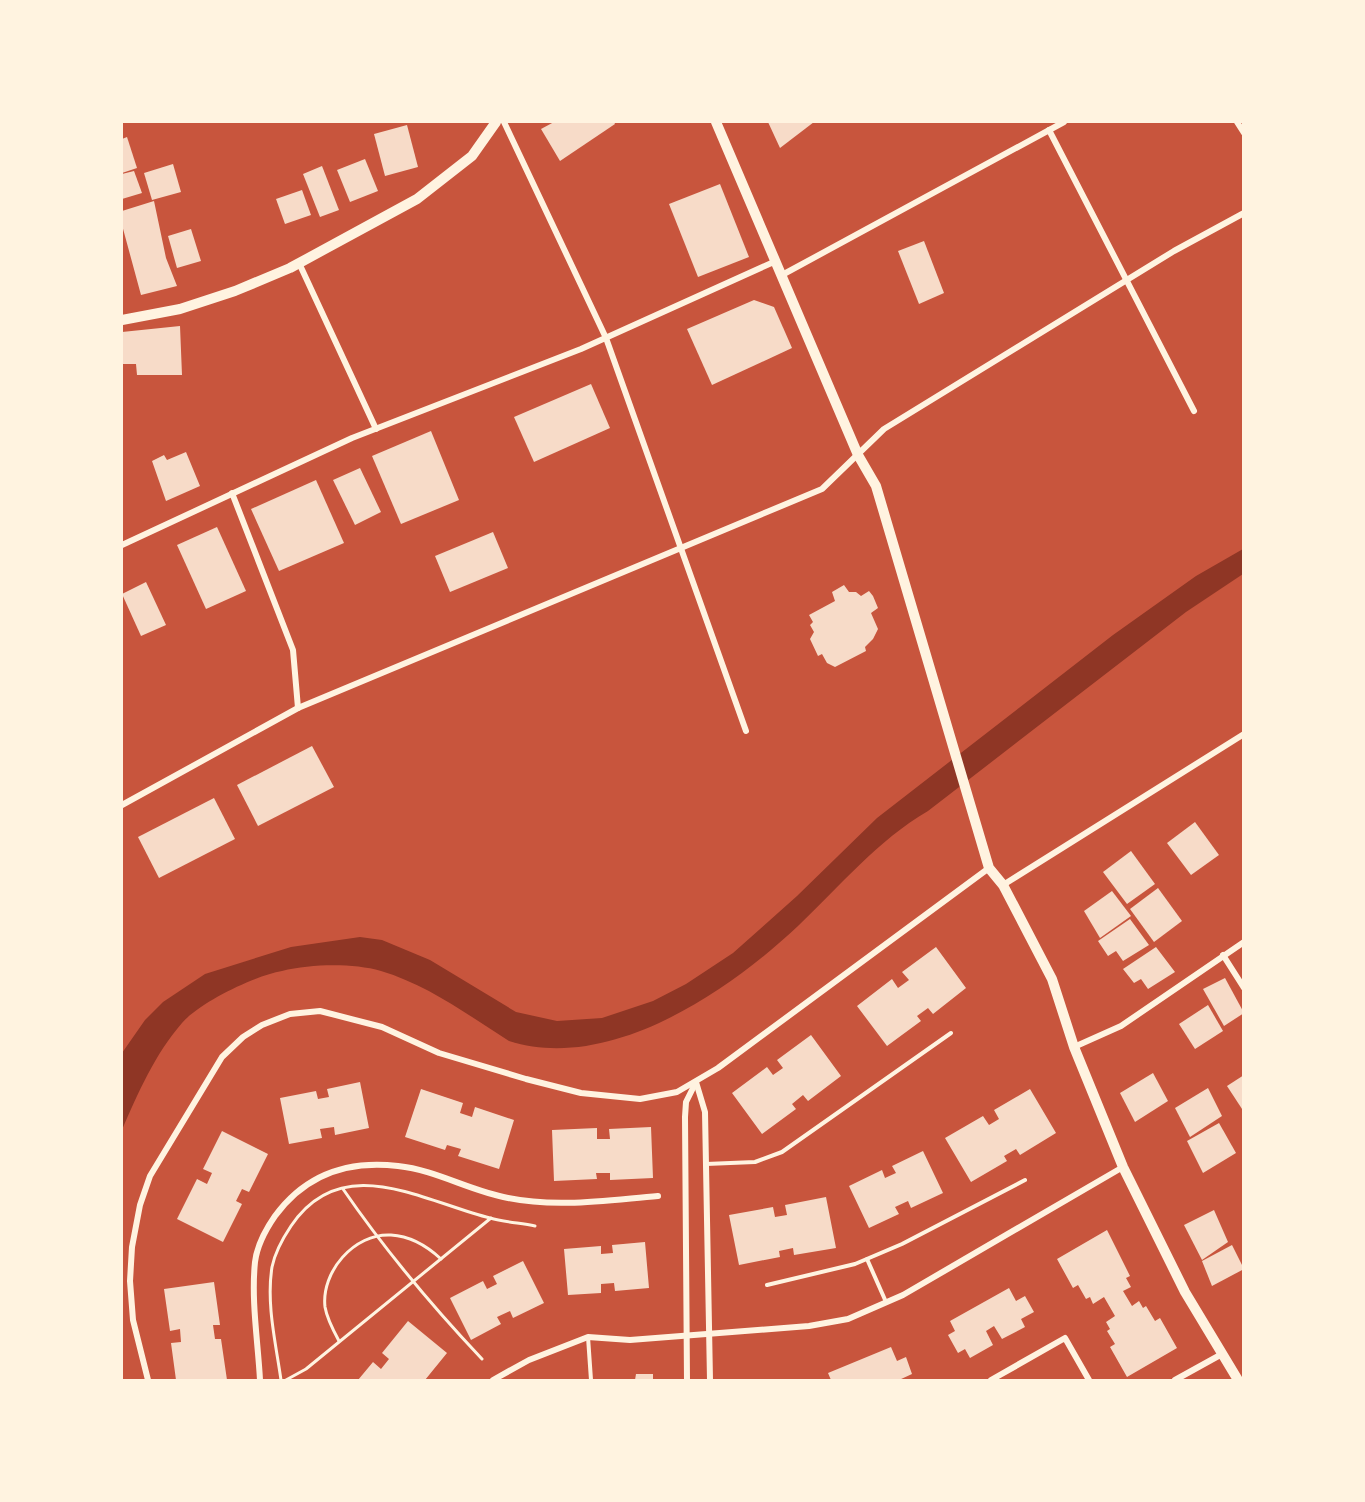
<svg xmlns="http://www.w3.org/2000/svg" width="1365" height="1502" font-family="'Archivo Narrow',sans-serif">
<rect width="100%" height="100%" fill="#c8553d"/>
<path fill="#8f3625" d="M1243 549V574L1186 612 928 811C877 841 841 885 798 926 728 992 609 1073 509 1041 468 1015 428 985 381 971 352 963 312 964 282 971 254 976 200 1002 182 1023 155 1054 138 1093 122 1130V1053L145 1020 163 1002 205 974 291 947 360 937 382 940 430 960 516 1012 557 1021 602 1018 653 1001 686 984 733 953 797 896 877 818 1113 635 1196 576Z"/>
<g fill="#f7dbc8">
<polygon points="554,122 614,122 615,124 560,161 541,129"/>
<polygon points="768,122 814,122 780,148"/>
<polygon points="407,125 418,167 385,176 374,134"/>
<polygon points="127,137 137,168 122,173 122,139"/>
<polygon points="365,159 378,191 350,202 337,170"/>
<polygon points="173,164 181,192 152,200 144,173"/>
<polygon points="322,166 339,210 320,217 303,174"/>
<polygon points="134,171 142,193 122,199 122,174"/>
<polygon points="720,184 749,257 698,277 669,204"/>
<polygon points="302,190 311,215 285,224 276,199"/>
<polygon points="154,201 166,258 177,286 141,295 122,225 122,211"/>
<polygon points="191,229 201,261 177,268 168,236"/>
<polygon points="924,241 944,293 919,304 898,251"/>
<polygon points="754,300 774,307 792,348 712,385 687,329"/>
<polygon points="180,326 182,375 137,375 136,364 122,364 122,332"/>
<polygon points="591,384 610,428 534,462 514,417"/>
<polygon points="431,431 459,500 401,524 372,456"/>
<polygon points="186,452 200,486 166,501 152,461 164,455 167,460"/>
<polygon points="360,468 381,512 355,525 333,480"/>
<polygon points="316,480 344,543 279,571 251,509"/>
<polygon points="217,527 246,591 206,609 177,545"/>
<polygon points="493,532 508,568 450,592 435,556"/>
<polygon points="146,582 166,625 141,636 122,594"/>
<polygon points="844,585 849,592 856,592 861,596 869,591 873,596 878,608 871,613 878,629 873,639 865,647 866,651 835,667 827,663 822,654 818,656 810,639 814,632 810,625 813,622 809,615 835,601 832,592"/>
<polygon points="312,746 334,787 258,826 237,785"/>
<polygon points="214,798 235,839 159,878 138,837"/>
<polygon points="1195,822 1219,855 1191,875 1167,843"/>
<polygon points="1131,851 1155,884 1127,904 1103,872"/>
<polygon points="1158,888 1182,921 1154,942 1130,909"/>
<polygon points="1112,891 1131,916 1100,938 1084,911"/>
<polygon points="1130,919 1149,945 1123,961 1116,951 1108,956 1098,941"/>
<polygon points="936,947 966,988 933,1014 928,1008 917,1016 921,1021 887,1046 857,1006 892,979 898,988 909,980 902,972"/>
<polygon points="1156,947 1175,972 1148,989 1141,979 1134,983 1123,969"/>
<polygon points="1225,978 1244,1013 1224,1026 1203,989"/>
<polygon points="1208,1005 1223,1031 1195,1049 1179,1024"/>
<polygon points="811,1035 841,1076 808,1101 803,1095 792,1104 796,1109 762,1134 732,1093 767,1067 773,1075 783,1068 777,1060"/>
<polygon points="1153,1073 1168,1101 1135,1122 1120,1093"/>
<polygon points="1244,1075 1244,1112 1227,1086"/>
<polygon points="360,1082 369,1128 335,1135 334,1127 320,1129 322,1138 289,1144 280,1098 316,1091 318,1099 329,1097 327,1089"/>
<polygon points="1208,1088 1222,1116 1190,1137 1175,1108"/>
<polygon points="421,1089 463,1103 460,1113 472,1117 475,1107 514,1120 499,1169 458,1156 461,1149 447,1145 445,1150 405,1137"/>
<polygon points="1030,1089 1056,1133 1020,1155 1016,1149 1004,1156 1007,1161 971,1182 945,1138 983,1116 989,1125 999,1119 994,1110"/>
<polygon points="1219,1123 1236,1153 1203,1173 1187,1141"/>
<polygon points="651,1127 653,1178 610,1180 610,1173 596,1173 597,1179 554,1181 552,1130 597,1128 597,1139 610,1139 609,1129"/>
<polygon points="222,1131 268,1154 249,1192 242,1189 236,1201 242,1204 223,1242 177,1219 197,1179 207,1184 212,1173 203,1169"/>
<polygon points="923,1151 943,1193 911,1208 908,1201 895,1207 899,1214 869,1228 849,1186 882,1170 885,1178 896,1173 892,1166"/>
<polygon points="826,1197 836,1248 794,1255 793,1248 779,1251 780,1257 739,1265 729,1215 773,1207 775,1217 787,1215 785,1205"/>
<polygon points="1214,1210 1228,1242 1202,1260 1184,1225"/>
<polygon points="1107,1230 1130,1276 1126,1278 1131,1287 1123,1291 1132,1306 1139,1301 1143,1308 1146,1306 1155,1321 1160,1318 1177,1348 1127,1377 1110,1347 1115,1344 1107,1331 1110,1329 1106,1322 1115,1316 1104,1297 1093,1304 1090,1297 1086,1299 1078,1285 1073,1288 1057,1259"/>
<polygon points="645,1242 649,1288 615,1291 614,1283 601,1284 601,1293 568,1295 564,1249 601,1246 601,1254 613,1253 612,1245"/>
<polygon points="1232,1245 1244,1269 1212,1286 1202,1261"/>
<polygon points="523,1261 544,1303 513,1318 510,1311 497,1317 501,1324 471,1340 450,1298 483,1281 487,1289 497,1284 493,1276"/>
<polygon points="214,1282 220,1325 213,1325 215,1339 221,1339 227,1380 176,1380 171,1343 181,1342 180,1329 170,1331 164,1289"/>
<polygon points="1009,1288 1016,1301 1025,1296 1034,1312 1021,1319 1025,1327 1002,1339 994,1326 986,1331 993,1345 970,1358 965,1349 958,1353 948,1335 955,1331 950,1321"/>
<polygon points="408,1321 447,1353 425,1380 358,1380 373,1362 381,1369 389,1359 382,1353"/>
<polygon points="891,1347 897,1361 906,1357 912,1374 899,1380 831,1380 828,1373"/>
<polygon points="636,1374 653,1374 653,1380 635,1380"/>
</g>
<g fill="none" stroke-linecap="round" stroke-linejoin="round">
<g stroke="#fff3e0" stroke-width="3">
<path d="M343 1189C385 1250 431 1305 482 1359"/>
<path d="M339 1341C333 1330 327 1319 325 1307 321 1272 354 1233 391 1235 410 1236 427 1246 441 1259"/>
<path d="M281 1380C276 1344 266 1304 272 1267 275 1252 283 1238 291 1226 342 1150 422 1201 490 1218 504 1222 520 1223 535 1226"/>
<polyline points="286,1380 306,1369 491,1218"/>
</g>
<g stroke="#fff3e0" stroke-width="4">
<polyline points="706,1164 755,1162 782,1152 951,1033"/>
<polyline points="867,1259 886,1302"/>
<polyline points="767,1285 855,1264 902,1244 1025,1180"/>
<polyline points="588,1337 591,1380"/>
</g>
<g stroke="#fff3e0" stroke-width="6">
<polyline points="504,122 606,338 746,731"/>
<polyline points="1237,122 1244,133"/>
<polyline points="1049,130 1194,411"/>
<polyline points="299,263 376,429"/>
<polyline points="782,275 1064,122"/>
<polyline points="232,493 293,650 298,708"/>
<polyline points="122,545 352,438 581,349 776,261"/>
<polyline points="122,805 298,708 822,489 884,429 1174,251 1244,213"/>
<polyline points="1003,885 1244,734"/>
<polyline points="1223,955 1244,988"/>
<polyline points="1074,1047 1121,1026 1244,942"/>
<polyline points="696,1082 705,1112 710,1380"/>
<polyline points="148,1380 133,1320 130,1281 132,1247 140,1205 150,1176 222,1057 243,1037 262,1025 290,1014 320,1011 382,1027 439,1053 526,1079 581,1093 640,1099 677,1092 718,1068 989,868"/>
<path d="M260 1380C258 1342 251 1301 255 1262 257 1246 266 1229 275 1216 305 1175 348 1160 398 1166 436 1170 470 1191 508 1198 557 1208 608 1200 658 1196"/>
<polyline points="493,1380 529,1360 588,1337 630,1340 809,1326 848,1319 903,1295 1123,1167"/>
<polyline points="687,1380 685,1117 686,1102 696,1082"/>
<polyline points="991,1380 1065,1338 1089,1380"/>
<polyline points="1175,1380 1222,1354"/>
</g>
<g stroke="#fff3e0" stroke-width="10">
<polyline points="716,122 858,455 876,486 989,868 1003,885 1052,979 1074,1047 1123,1167 1185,1292 1238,1380"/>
<polyline points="122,320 180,309 235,291 290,268 417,199 472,156 496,122"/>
</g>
</g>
<rect width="1365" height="1502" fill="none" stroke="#fff3e0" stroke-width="246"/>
</svg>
